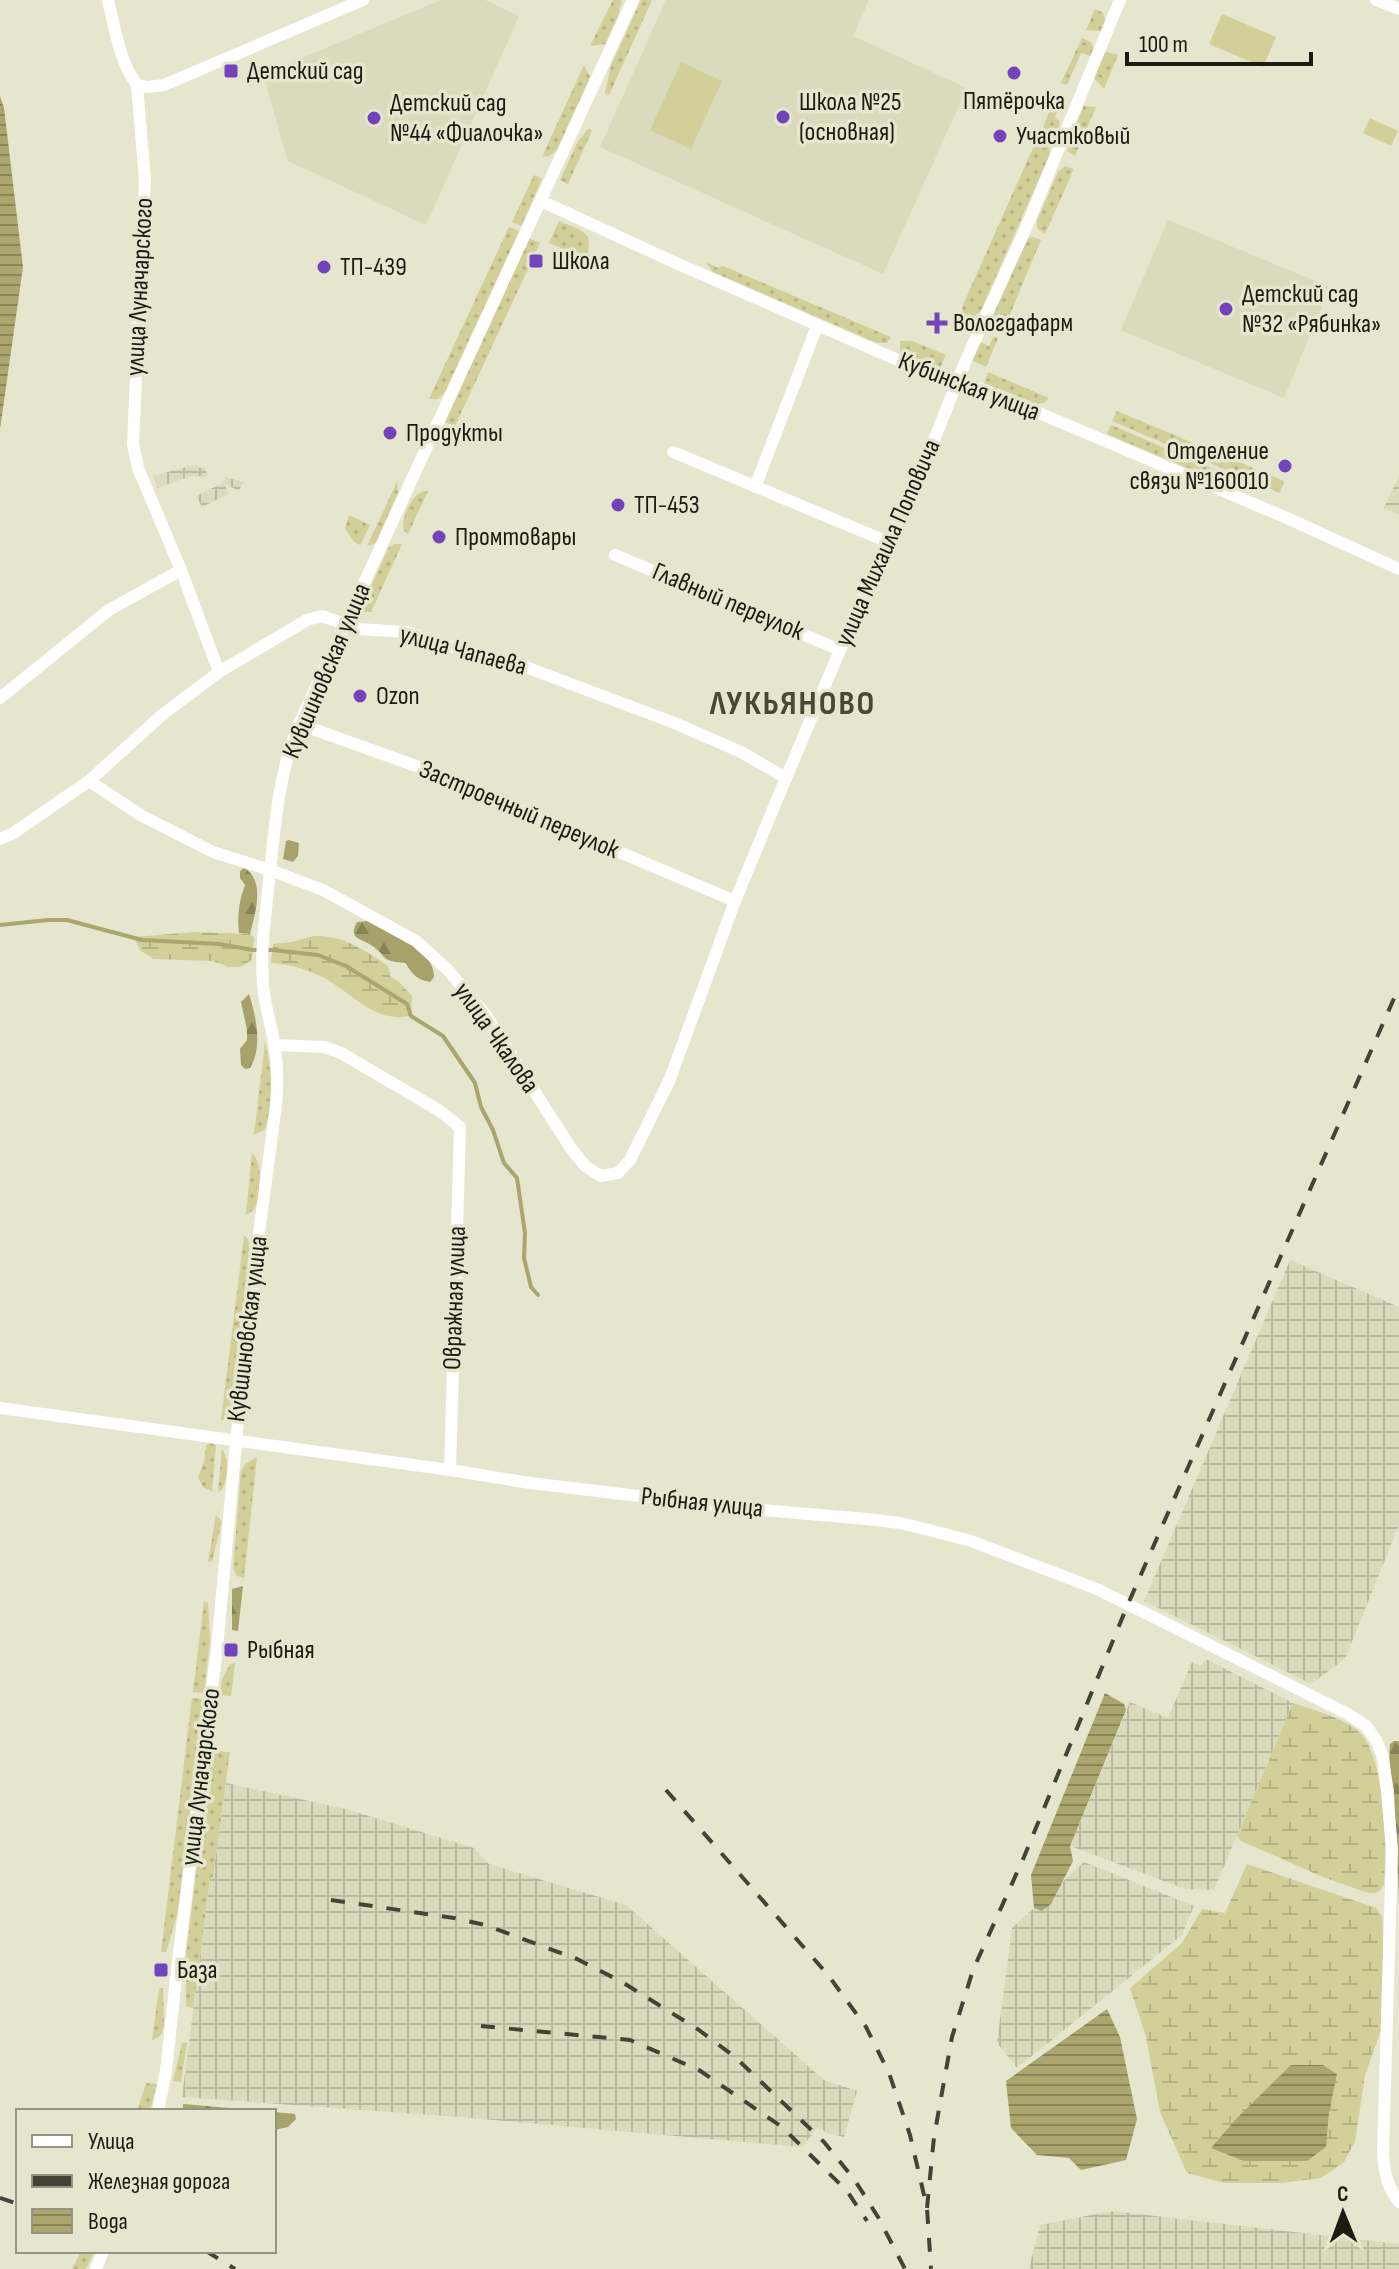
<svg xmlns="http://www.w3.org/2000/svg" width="1399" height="2269" font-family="'Sofia Sans Condensed',sans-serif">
<defs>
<pattern id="industrial-grid" width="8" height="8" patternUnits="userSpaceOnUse" patternTransform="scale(2)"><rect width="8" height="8" fill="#dbdabc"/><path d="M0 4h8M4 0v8" fill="none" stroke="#bbbaa1"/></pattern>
<pattern id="grass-dots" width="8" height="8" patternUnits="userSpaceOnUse" patternTransform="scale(2)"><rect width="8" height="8" fill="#d2cf98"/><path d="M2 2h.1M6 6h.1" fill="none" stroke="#b4b182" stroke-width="1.8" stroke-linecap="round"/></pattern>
<pattern id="forest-firs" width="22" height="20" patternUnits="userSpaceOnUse" patternTransform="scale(2)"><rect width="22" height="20" fill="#a6a26a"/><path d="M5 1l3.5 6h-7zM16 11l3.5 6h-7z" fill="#868356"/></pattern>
<pattern id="wetland-marsh" width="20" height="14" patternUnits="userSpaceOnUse" patternTransform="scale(2)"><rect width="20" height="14" fill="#d2cf98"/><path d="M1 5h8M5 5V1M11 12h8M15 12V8" fill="none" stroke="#b4b182"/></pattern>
<pattern id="water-rules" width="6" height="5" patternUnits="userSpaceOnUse" patternTransform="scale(2)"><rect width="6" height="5" fill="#aaa66e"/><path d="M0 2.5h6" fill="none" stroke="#8a8659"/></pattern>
</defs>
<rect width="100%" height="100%" fill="#e6e5ce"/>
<g fill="#dbdabc">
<polygon points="441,0 485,0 519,16 426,225 288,161 263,74"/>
<polygon points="666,0 869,0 853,36 967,88 883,274 600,147"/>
<polygon points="1168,220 1330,287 1284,398 1121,330"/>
</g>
<g fill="url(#industrial-grid)">
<polygon points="197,464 199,468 204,467 208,475 202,478 201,476 196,477 194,475 157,488 153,476"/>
<polygon points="1399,475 1399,515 1384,508"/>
<polygon points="225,477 243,482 239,491 224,483 229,494 202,507 196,496 223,483"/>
<polygon points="1290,1260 1399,1307 1399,1525 1345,1659 1311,1684 1144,1601"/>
<polygon points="1206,1659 1293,1703 1214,1890 1185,1889 1070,1846 1130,1702 1168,1718 1192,1662 1202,1666"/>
<polygon points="226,1783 346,1809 474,1848 489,1864 626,1905 824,2080 857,2091 844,2137 827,2133 818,2127 802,2147 459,2117 182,2097 210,1879 213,1876"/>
<polygon points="1084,1862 1194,1906 1182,1935 1017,2068 997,2043 1012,1928"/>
<polygon points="1112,2211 1399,2244 1399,2269 1029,2269 1040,2225"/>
</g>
<g fill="url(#grass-dots)">
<polygon points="613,0 622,0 617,18 605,44 591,46 591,44"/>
<polygon points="641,0 652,0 609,95 605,93 611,66"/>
<polygon points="1095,9 1103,13 1106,23 1101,31 1086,30"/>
<polygon points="1082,38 1091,42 1094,49 1091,56 1081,53 1067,85 1061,83"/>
<polygon points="1105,52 1118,55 1104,89 1094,78"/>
<polygon points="584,65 590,77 557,150 549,156 542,157"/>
<polygon points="1056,94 1063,97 1055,117 1060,122 1057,133 1042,130"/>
<polygon points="1084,106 1096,107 1075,156 1068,152 1067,144"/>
<polygon points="588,129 590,129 592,131 568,184 560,180 578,141"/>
<polygon points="1037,139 1049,146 1050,154 981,310 975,316 966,316 962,310 963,305"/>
<polygon points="1065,166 1074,169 1045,234 1037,228 1037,221 1058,172"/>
<polygon points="534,175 542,179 521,226 512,222"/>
<path d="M559 221C580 230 597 232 585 258L549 243Z"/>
<polygon points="509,227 519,231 445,392 438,399 429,399"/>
<polygon points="1033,237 1041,240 1003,331 993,326 991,317 1028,238"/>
<polygon points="529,238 540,243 455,426 445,422"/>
<polygon points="706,262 718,268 723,266 891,337 887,343 877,343 713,272"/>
<polygon points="994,336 998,338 986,367 971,360 980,342 989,346"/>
<polygon points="900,341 912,341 946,355 939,370 902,354 900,351"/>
<polygon points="988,372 1049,398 1045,402 1038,404 984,383"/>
<polygon points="1117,411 1284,481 1280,493 1112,421"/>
<polygon points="1111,425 1237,479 1237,481 1204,475 1107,434"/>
<polygon points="397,482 398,492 376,543 367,546"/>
<path d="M424 491H428L408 534 404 531C401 517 410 496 424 491Z"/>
<polygon points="349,515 370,525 360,545 354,542 345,528"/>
<polygon points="395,544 402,544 371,612 362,612 363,604 389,547"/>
<path d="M265 1042C272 1070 274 1102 265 1129L254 1135Z"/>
<path d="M252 1153C263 1163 261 1192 256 1206 253 1211 251 1212 246 1215Z"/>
<polygon points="244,1236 248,1239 250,1252 230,1416 228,1419 221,1420"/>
<polygon points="210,1443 216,1445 212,1491 203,1487 198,1477 204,1462 206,1445"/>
<path d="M222 1449C230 1459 228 1480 221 1491L218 1492Z"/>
<polygon points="257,1457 244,1578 237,1576 233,1569 241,1471 245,1464"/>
<polygon points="216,1515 222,1522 212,1561 208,1562"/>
<polygon points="204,1601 208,1603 210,1641 204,1693 193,1692"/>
<polygon points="235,1663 231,1696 220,1695 222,1679 230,1664"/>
<polygon points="192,1698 203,1699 178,1912 166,1952 161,1952"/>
<polygon points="211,1751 230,1752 213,1876 210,1879 193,2008 186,2006 186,1955"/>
<polygon points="159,1988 163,1988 164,2026 161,2035 152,2041"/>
<polygon points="182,2043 187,2043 181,2082 173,2081"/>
<polygon points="146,2083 157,2084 150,2111 137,2111"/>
<polygon points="81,2251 95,2251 86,2269 72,2269"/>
</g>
<g fill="url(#forest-firs)">
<polygon points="289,840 299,843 298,856 293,862 283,859 286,841"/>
<path d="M244 868C266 880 255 914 250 934L239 933C237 917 239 900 245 885L240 878V871Z"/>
<path d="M367 921C389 930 435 950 434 977L430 982C417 980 412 974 406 963 378 961 389 957 371 945 360 938 348 939 357 922Z"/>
<path d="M249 994C256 1016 263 1047 250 1068L245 1069 241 1065 240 1049 247 1040V1030L241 1002Z"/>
<polygon points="243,1586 238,1631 232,1630 232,1589"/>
<polygon points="1394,1741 1399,1741 1399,1899 1394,1790 1389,1762 1390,1744"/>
<polygon points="183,2104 265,2111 183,2111"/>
<polygon points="274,2112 295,2114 296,2119 288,2127 274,2130"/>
</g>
<g fill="url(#wetland-marsh)">
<polygon points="195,932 250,934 254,938 252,960 240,967 228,967 213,961 153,959 140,950 134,937"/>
<path d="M314 936C343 935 365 950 388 966L390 976 400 983 412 996 411 1016C374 1023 356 996 326 979 309 970 291 964 271 963L273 944 292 942Z"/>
<path d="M1293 1703C1314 1710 1337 1716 1356 1729 1386 1751 1387 1848 1384 1884 1380 1892 1377 1894 1368 1893L1323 1877 1241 1841 1237 1836Z"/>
<polygon points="1247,1864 1376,1908 1382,1916 1384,1977 1381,2030 1365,2075 1355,2141 1344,2162 1321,2178 1281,2183 1224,2183 1187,2173 1160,2112 1146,2037 1130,1988 1182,1943 1202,1909 1225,1913"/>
</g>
<g fill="#d2cf98">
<polygon points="1222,14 1276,37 1263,67 1209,44"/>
<polygon points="681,62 722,81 691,149 650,130"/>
<polygon points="1370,118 1398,131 1391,146 1363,133"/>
</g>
<g fill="url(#water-rules)">
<polygon points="0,96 4,108 23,267 0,429"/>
<polygon points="1105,1693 1124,1704 1126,1710 1070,1846 1073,1861 1051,1904 1042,1911 1034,1908 1031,1875"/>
<polygon points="1107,2009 1120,2037 1137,2119 1126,2160 1081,2170 1069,2158 1037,2155 1011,2128 1006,2081"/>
<polygon points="1291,2065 1323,2065 1337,2074 1329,2112 1326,2147 1307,2161 1244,2161 1211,2148 1237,2118"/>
</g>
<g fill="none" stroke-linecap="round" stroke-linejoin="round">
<polyline stroke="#aaa66e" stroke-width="4" points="0,925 48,920 67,920 142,940 219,944 253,950 272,950 318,955 346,966 407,1004 411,1016 443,1036 475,1083 481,1107 493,1130 504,1163 517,1178 525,1233 524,1258 531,1287 538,1295"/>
<g stroke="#fff" stroke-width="12">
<path d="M108 0C115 28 119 61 137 85L145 180 133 444 138 468 181 570 219 672"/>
<polyline points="1376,0 1399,9"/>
<polyline points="137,85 147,87 164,85 363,0"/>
<polyline points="541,201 676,263 934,376 987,391 1287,518 1399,569"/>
<polyline points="673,452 888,542"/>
<polyline points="755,487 817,326"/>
<polyline points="615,555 840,650"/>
<polyline points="0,698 109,610 181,570"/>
<polyline points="299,724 416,766 735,901"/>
<polyline points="89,781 142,816 213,852 270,870 323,890 416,941 448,970 485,1014 570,1147 585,1166 601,1176 618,1173 630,1160 670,1079 735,901 786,778 840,650 932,445 966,360 1026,228 1120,0"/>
<polyline points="0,839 12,834 89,781 162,715 219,672 307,620 322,616 358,629 406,632 478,655 510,661 672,722 741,752 786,778"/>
<polyline points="275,1045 324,1047 341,1053 440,1111 460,1127 450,1470"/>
<path d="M0 1408 450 1470 530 1483 740 1508 867 1519 900 1523 937 1532 971 1541 1097 1589 1348 1714 1366 1726 1376 1740 1383 1757 1387 1791 1392 1850 1383 2152C1384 2171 1387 2187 1399 2202"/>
<path d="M158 2111 166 2071 177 1969 217 1648 247 1324 276 1105C278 1084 278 1064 274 1043 271 1023 264 1004 263 983 260 949 266 914 269 880 275 827 278 774 299 724L633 0"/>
<polyline points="96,2269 103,2251"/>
</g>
<g stroke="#434337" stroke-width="4" stroke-dasharray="14 14" stroke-linecap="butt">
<polyline points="666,1790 828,1975 866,2027 889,2073 910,2135 927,2208 931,2269"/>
<polyline points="331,1900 454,1918 485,1925 577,1959 622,1982 699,2030 735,2057 824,2142 854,2179 878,2217 905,2269"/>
<polyline points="481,2026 630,2040 699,2070 782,2127 847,2191 867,2221"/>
<polyline points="0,2198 18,2204"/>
<polyline points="927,2208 934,2137 952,2037 973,1970 1024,1857 1128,1604 1399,987"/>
<polyline points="206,2251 235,2269"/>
</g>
</g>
<g fill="#7244bc" stroke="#e6e5ce" stroke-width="3">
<rect x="223" y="63" width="16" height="16" rx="4"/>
<circle cx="1014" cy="73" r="8"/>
<circle cx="783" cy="117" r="8"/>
<circle cx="374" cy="118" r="8"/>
<circle cx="1000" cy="136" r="8"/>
<rect x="528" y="253" width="16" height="16" rx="4"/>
<circle cx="324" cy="267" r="8"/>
<circle cx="1226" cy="309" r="8"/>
<path d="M933 311h8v8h8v8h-8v8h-8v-8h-8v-8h8z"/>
<circle cx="390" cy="433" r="8"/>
<circle cx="1285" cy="466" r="8"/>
<circle cx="618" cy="505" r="8"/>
<circle cx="439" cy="537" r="8"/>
<circle cx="360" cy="696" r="8"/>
<rect x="223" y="1642" width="16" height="16" rx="4"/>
<rect x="153" y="1962" width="16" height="16" rx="4"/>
</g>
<g text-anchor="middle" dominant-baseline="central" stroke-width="7" stroke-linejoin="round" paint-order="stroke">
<g font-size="26" fill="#1b1b12" stroke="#e6e5ce" text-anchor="start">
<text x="247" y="71">Детский сад</text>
<text x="1014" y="101" text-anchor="middle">Пятёрочка</text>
<text x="799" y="102">Школа №25<tspan x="799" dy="30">(основная)</tspan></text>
<text x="390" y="103">Детский сад<tspan x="390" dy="30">№44 «Фиалочка»</tspan></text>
<text x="1016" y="136">Участковый</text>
<text x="552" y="261">Школа</text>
<text x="340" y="267">ТП-439</text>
<text x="1242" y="294">Детский сад<tspan x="1242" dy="30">№32 «Рябинка»</tspan></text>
<text x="953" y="323">Вологдафарм</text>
<text x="406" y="433">Продукты</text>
<text x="1269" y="451" text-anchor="end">Отделение<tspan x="1269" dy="30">связи №160010</tspan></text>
<text x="634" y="505">ТП-453</text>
<text x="455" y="537">Промтовары</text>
<text x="376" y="696">Ozon</text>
<text x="247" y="1650">Рыбная</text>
<text x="177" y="1970">База</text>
</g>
<g font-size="26" fill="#1b1b12" stroke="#e6e5ce">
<text transform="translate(140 287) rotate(-87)">улица Луначарского</text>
<text transform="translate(969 387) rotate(21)">Кубинская улица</text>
<text transform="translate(888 543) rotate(-66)">улица Михаила Поповича</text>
<text transform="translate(728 602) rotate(23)">Главный переулок</text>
<text transform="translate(463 651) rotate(15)">улица Чапаева</text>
<text transform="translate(327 671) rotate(-67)">Кувшиновская улица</text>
<text transform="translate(519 810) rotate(23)">Застроечный переулок</text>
<text transform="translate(496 1038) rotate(55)">улица Чкалова</text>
<text transform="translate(455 1298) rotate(-88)">Овражная улица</text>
<text transform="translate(248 1329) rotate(-83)">Кувшиновская улица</text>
<text transform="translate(702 1503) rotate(6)">Рыбная улица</text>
<text transform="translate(201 1777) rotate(-83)">улица Луначарского</text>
</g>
<g font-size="34" font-weight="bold" letter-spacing="2" fill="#494835" stroke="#e6e5ce">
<text x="793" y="703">ЛУКЬЯНОВО</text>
</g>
</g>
<rect x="16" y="2109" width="260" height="144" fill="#e6e5ce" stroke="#959483" stroke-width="2"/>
<rect x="32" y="2135" width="40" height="12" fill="#ffffff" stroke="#959483" stroke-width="2"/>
<text x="88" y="2149" font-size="24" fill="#1b1b12">Улица</text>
<rect x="32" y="2175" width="40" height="12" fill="#434337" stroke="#959483" stroke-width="2"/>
<text x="88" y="2189" font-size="24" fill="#1b1b12">Железная дорога</text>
<rect x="32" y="2209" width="40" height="24" fill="url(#water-rules)" stroke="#959483" stroke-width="2"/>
<text x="88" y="2229" font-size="24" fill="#1b1b12">Вода</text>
<g transform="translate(1343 2213) rotate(359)" stroke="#e6e5ce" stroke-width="6" paint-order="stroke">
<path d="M0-6L14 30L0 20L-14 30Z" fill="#1b1b12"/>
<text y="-12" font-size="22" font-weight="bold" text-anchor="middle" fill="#1b1b12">С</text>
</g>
<path d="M1127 52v12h184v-12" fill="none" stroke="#1b1b12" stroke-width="4"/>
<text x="1139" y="52" font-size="24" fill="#1b1b12" stroke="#e6e5ce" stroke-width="6" paint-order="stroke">100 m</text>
</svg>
